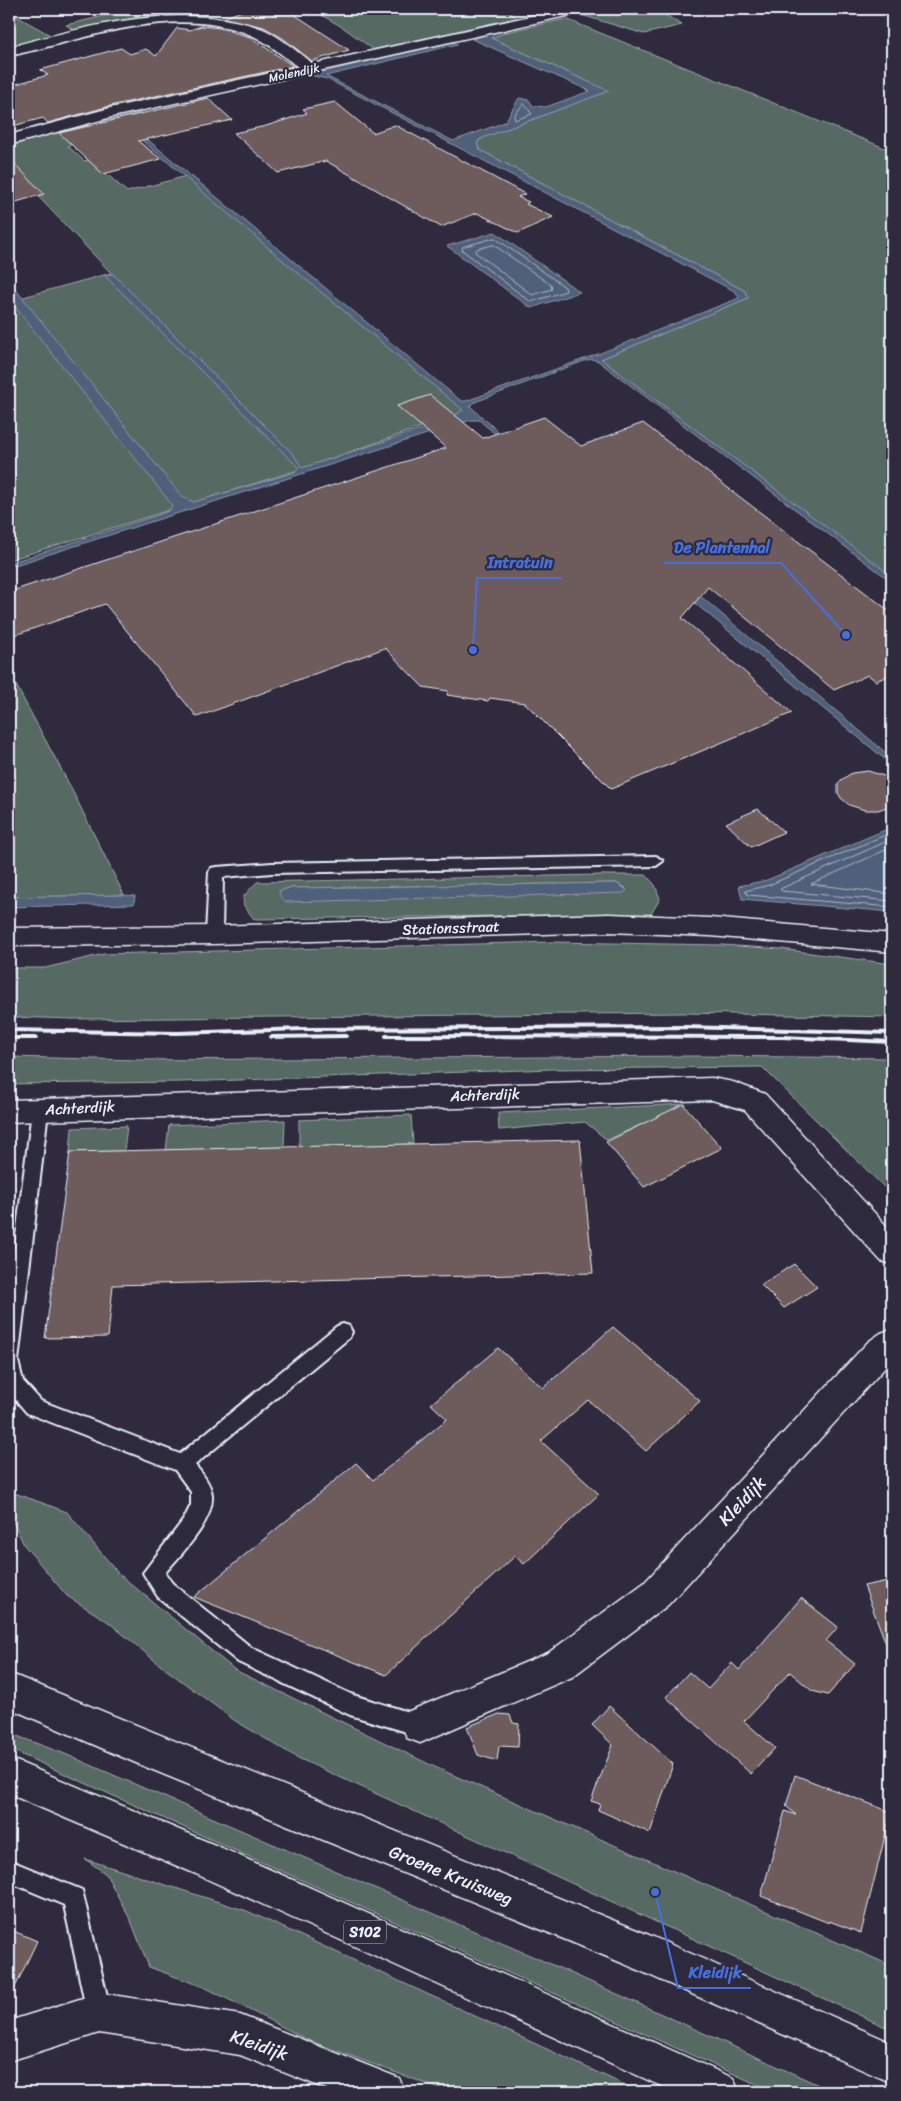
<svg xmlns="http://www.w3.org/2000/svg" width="901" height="2101" font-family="Sriracha,sans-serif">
<rect width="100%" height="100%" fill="#2f2a3d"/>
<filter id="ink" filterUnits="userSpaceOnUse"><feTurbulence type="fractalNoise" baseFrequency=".02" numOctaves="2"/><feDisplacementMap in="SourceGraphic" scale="10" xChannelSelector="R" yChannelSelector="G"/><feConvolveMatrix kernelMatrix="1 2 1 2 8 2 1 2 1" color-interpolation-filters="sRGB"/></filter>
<g filter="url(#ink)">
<g fill="#566962" stroke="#9fadad" fill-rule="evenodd">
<polygon points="134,9 183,9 189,12 133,18 74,30 66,25"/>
<polygon points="311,9 506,9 517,18 374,50 344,28"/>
<polygon points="598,9 656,9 682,25 644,34 578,14"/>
<polygon points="9,12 52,36 9,47 11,30"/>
<polygon points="566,19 892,151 892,577 601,359 748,298 745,291 480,150 477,145 479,140 485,137 608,91 491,38 506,32"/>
<polygon points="89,125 99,135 68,146 84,161 91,160 127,192 190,175 470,410 298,470 9,560 9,284 20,298 111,273 9,166 9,144"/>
<polygon points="9,672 69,784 124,895 9,897"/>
<path d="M599 875H646L655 885 660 899 651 914 254 919 244 906 243 897 257 882ZM616 883 626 888 279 891 289 888Z"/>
<polygon points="552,942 722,945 781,949 892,964 892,1017 682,1013 74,1019 9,1017 9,968 45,968 104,954"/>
<polygon points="695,1056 892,1058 892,1182 884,1187 762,1067 552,1069 181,1082 9,1084 9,1057 138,1060"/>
<polygon points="686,1104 607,1140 585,1122 499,1130 498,1113"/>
<polygon points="411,1115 413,1144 299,1147 299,1120"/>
<polygon points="285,1120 284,1147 166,1150 169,1125"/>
<polygon points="127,1126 124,1151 70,1152 72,1128"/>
<polygon points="9,1491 67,1512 119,1574 235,1670 437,1768 892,1966 892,2030 298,1758 234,1720 160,1665 107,1621 67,1596 24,1545 9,1513"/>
<polygon points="9,1733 65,1754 564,1970 834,2092 774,2092 9,1749"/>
<polygon points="85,1859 247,1911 640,2092 448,2092 308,2040 206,1988 149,1967 131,1921 106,1874"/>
</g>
<g fill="#51607a" stroke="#8d9aac">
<polygon points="500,31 506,32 491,38 609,91 485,137 479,140 477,145 480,150 745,291 748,298 601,359 880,567 892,577 892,582 598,361 592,359 584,361 475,402 470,406 501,434 686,584 892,758 892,765 641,559 479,420 471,420 9,567 9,563 161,514 170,510 172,505 9,299 9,281 182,497 194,502 296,472 298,467 105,276 113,274 293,454 302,468 447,421 463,410 292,268 124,125 104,124 101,122 140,113 142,114 123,119 461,401 466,401 598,354 739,298 736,292 327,79 309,75 454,42 458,44 326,76 453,141 505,122 519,98 529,100 533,106 546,107 590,91 472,39"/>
<polygon points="495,232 580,292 531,308 447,246"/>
<polygon points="892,827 892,912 742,899 739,886 767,880"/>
<polygon points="616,883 627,890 624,893 286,902 280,896 279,891 289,888"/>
<polygon points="124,895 135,896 134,904 9,907 9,897"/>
</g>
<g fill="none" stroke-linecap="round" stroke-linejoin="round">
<g stroke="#acb7c6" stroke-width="1">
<polygon points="524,104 532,114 515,120 514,116"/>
<polygon points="495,238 565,287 566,291 531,302 462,250 463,247"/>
<polygon points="494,245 551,285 552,289 532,295 475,252 477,249"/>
<polyline points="892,832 769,885 745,891 748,895 892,907"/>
<polyline points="892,839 780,889 782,891 892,901"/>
<polyline points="892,847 811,884 892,894"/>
</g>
</g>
<g fill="#6e5b5b" stroke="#e8f1f8">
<polygon points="247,9 286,9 349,50 312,61 284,39 264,27 223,18"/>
<polygon points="201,26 220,28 250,37 293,66 110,106 48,123 43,118 9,127 9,86 48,75 40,70 121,48 130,54 146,49 156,56 177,28 190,30"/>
<polygon points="208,98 232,120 138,141 161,159 103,174 59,133"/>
<polygon points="335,102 373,133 395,125 525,194 518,197 529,202 526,204 553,217 518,233 477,213 441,227 326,161 278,173 234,133 266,126 307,113 303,109"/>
<polygon points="9,158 44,194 9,204"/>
<polygon points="430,395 483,438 544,417 581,446 643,423 892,613 892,674 876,681 868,675 834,690 708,587 682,618 792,713 611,789 525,703 490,698 488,701 467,698 447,695 448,691 423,687 385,648 197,717 105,604 9,637 9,592 446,448 397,406"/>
<polygon points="868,771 884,776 892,781 892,805 878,810 865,810 849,805 841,798 838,793 838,784 841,780 852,773"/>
<polygon points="758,809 784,832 751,847 726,823"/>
<polygon points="683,1104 722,1148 644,1187 606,1142"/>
<polygon points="580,1140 593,1273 113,1285 108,1337 45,1338 70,1152"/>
<polygon points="794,1264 817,1287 784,1308 761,1285"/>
<polygon points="613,1327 700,1401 646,1451 588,1400 541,1441 599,1494 524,1564 515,1556 386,1675 194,1597 356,1463 373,1480 447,1419 431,1404 498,1348 543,1388"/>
<polygon points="892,1580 892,1654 890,1654 864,1586"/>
<polygon points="801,1598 838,1627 826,1641 855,1664 828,1695 812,1691 790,1672 744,1721 775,1748 751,1774 666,1697 689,1672 708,1689 732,1663 739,1670"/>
<polygon points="609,1706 673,1764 650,1833 598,1810 600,1804 591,1801 613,1745 592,1725"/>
<polygon points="499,1714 510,1715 513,1723 519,1724 518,1747 499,1746 497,1761 478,1755 467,1727"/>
<polygon points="795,1775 891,1812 861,1933 829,1921 829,1923 761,1896 785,1811 796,1815 786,1806"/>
<polygon points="9,1929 37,1941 9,2000"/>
</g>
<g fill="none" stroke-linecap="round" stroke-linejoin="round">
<defs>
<g id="lane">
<polygon points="656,856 663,861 656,866 272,873 223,877 222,935 219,939 209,939 206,935 209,872 211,868 216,867 272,863"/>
<path d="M40 1105 46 1106 48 1111 18 1361 23 1381 41 1401 180 1454 337 1326 343 1324 349 1326 352 1332 349 1338 195 1465C202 1473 211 1484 212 1495 214 1522 181 1554 165 1573L172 1583 252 1648 353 1695 428 1718 431 1725 428 1732 420 1736 350 1715 238 1662 158 1597 143 1573 184 1519 191 1505V1492L175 1470 27 1413 10 1393 9 1290 32 1111 34 1106Z"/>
<polygon points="9,1860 82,1890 111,2013 107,2021 99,2025 91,2021 87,2013 64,1905 9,1882"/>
</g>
<g id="street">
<path d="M562 9H587L580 13 112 117 9 145V135L110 108 298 67C283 56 268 42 251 35 171 3 87 40 9 56V47C88 26 183 0 263 29 281 37 297 52 313 64Z"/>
<polygon points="609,914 710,918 892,934 892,952 710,936 609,932 214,944 9,946 9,928 214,926"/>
<polygon points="712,1078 733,1082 765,1094 892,1232 892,1264 881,1261 745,1110 712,1100 9,1122 9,1100"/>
<polygon points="892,1329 892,1360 668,1605 572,1677 420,1743 407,1738 402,1725 407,1712 548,1653 644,1583 868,1342 881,1333"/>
<polygon points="99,1993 240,2015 399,2078 405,2092 334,2092 240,2055 99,2033 9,2061 9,2021"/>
</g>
<g id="primary">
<polygon points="9,1673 649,1935 892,2043 892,2083 622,1963 136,1763 9,1708"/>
<polygon points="9,1758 222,1848 733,2078 739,2092 674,2092 196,1874 9,1794"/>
</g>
</defs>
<use href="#lane" stroke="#e8f1f8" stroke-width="4"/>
<use href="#street" stroke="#e8f1f8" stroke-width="3"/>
<use href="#primary" stroke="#e8f1f8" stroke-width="3"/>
<use href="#lane" fill="#2f2a3d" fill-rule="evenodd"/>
<use href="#street" fill="#2f2a3d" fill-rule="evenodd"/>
<use href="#primary" fill="#2f2a3d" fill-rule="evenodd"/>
<g stroke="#e8f1f8" stroke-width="4">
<polyline points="9,1030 177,1033 303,1029 686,1027 892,1033"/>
<polyline points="386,1036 782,1037 892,1042"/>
<polyline points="271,1037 346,1036"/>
<polyline points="9,1038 36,1038"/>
</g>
</g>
</g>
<g text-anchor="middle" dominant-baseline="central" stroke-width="4.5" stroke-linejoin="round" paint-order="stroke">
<g font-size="12" fill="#e8f1f8" stroke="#2f2a3d">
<text transform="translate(294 73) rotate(-12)">Molendijk</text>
</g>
<rect fill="#2f2a3d" stroke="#b0b5c0" stroke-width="1" x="344" y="1920.5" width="42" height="23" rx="4"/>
<g font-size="14" font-weight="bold" fill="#e8f1f8">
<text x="365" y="1932">S102</text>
</g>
<g font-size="15" fill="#e8f1f8" stroke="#2f2a3d">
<text transform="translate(451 928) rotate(-2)">Stationsstraat</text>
<text transform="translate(485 1095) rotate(-2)">Achterdijk</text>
<text transform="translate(80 1108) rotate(-3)">Achterdijk</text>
</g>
<g font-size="18" fill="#e8f1f8" stroke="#2f2a3d">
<text transform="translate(742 1501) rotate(-47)">Kleidijk</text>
<text transform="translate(451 1875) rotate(22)">Groene Kruisweg</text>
<text transform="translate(259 2045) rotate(19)">Kleidijk</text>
</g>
</g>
<path fill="none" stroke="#466fde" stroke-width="2" d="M846 635L781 563H664M473 650L477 578H562M655 1892L678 1988H751"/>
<g fill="#466fde" stroke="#2f2a3d" stroke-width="2">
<circle cx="846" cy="635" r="5"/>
<circle cx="473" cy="650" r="5"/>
<circle cx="655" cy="1892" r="5"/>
</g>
<g font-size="16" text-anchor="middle" font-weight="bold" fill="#466fde" stroke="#2f2a3d" stroke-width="4.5" stroke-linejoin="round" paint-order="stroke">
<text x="722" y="553">De Plantenhal</text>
<text x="520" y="568">Intratuin</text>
<text x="715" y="1978">Kleidijk</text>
</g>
<rect width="901" height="2101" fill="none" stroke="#2f2a3d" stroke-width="30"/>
<rect x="15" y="15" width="871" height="2071" fill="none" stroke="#e8f1f8" stroke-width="2" filter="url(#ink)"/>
</svg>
